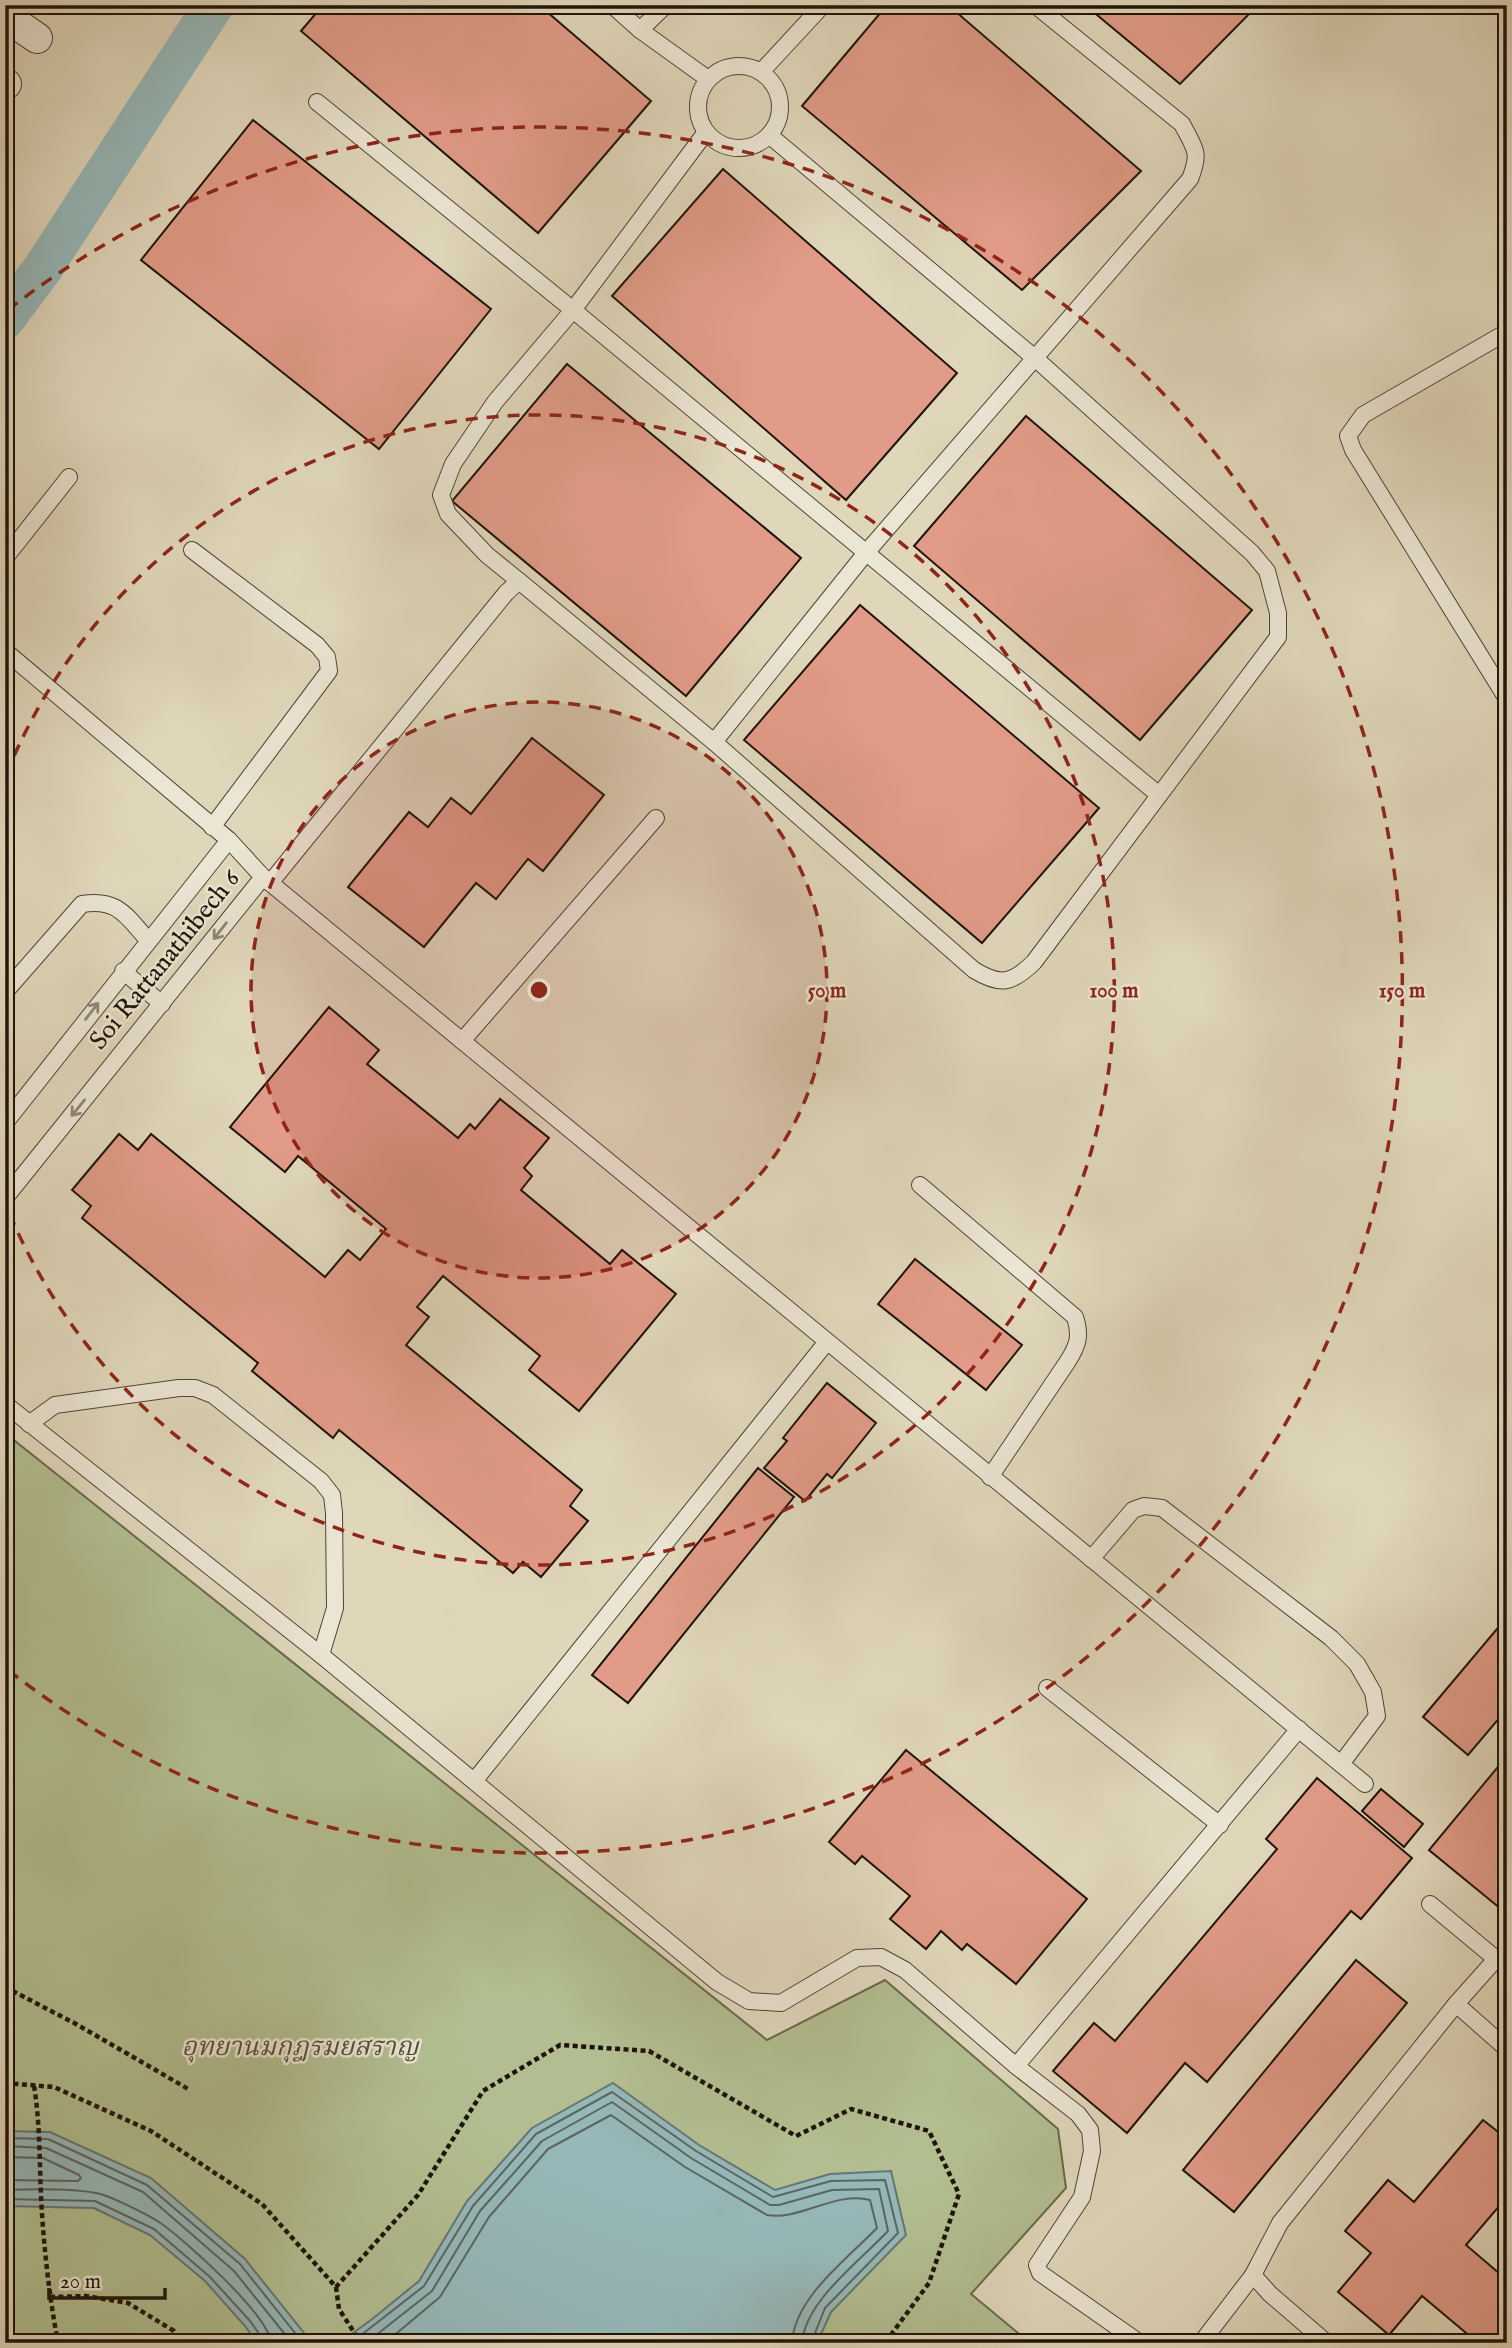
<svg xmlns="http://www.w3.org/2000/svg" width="1512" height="2348" font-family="'IM FELL English','Noto Serif Thai',serif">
<rect width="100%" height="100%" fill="#e0d7bb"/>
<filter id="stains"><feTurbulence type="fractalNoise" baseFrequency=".00286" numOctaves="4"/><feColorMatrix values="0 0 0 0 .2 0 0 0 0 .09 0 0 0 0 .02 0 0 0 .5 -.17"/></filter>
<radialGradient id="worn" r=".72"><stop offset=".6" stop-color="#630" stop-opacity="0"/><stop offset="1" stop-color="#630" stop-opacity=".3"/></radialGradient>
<polygon fill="#b2be91" stroke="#68694d" stroke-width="2" points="5,1433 767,2040 885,1980 1058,2129 1066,2188 971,2294 1030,2343 5,2343"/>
<g fill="#96b8b9" stroke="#667673" stroke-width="2">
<polygon points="613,2083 699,2145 775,2190 830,2174 891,2171 906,2235 831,2312 817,2343 339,2343 371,2320 419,2281 467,2201 532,2128"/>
<polygon points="5,2131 50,2132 151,2178 245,2259 312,2343 257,2343 245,2326 205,2281 150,2235 94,2208 5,2206"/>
</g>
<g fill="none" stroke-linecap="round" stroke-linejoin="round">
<g stroke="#5a6661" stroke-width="2">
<polyline points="5,2138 48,2139 147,2185 240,2264 303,2343"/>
<polyline points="5,2146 46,2148 143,2192 234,2271 292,2343"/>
<polyline points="5,2157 43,2158 79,2175 81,2178 78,2181 5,2180"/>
<path d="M5 2190C31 2189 71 2188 96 2193 109 2195 148 2215 159 2222 184 2239 269 2315 271 2343"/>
<polyline points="5,2199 95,2201 154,2229 210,2277 251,2322 261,2337 262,2343"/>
<polyline points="351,2343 424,2286 473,2206 536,2134 612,2092 696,2151 773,2197 831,2181 885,2180 898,2233 825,2308 811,2343"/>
<path d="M366 2343 432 2291 480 2211 542 2141 612 2102 691 2158 770 2205H779L832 2190 879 2189 888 2231C861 2260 805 2301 802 2343"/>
<path d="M385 2343 440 2297 489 2217 548 2149 611 2115 685 2167 767 2215C799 2221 835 2191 870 2200L877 2228C848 2258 794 2298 792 2343"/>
</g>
<polyline stroke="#96b8b9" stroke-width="40" points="5,319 43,268 214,5"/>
</g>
<g fill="#e19b88" stroke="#1e1409" stroke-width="2">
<polygon points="323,5 539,5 651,101 538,233 301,31"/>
<polygon points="887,5 948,5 1141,171 1022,290 802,106"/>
<polygon points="1085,5 1258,5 1180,84"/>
<polygon points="253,120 491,309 379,449 141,260"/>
<polygon points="723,169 957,373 846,500 612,296"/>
<polygon points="567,364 801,558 686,696 452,501"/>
<polygon points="1026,416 1252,610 1140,740 914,546"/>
<polygon points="860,605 1099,808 982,943 744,740"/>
<polygon points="532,738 604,795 543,871 528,859 496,899 476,883 424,947 348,887 409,812 428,827 451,798 471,814"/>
<polygon points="329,1007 379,1050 367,1064 458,1138 470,1124 475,1129 500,1099 549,1138 524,1168 532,1176 521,1190 610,1264 622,1250 676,1294 579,1411 529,1370 540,1356 443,1276 417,1307 429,1317 406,1345 582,1490 570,1506 588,1521 541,1577 523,1562 513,1573 339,1430 333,1438 252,1371 258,1363 82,1218 91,1206 72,1190 119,1134 138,1150 151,1134 325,1277 348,1250 360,1260 386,1229 298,1156 285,1172 230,1127"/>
<polygon points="915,1259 1022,1345 986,1390 878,1304"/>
<polygon points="827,1383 876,1423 832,1478 827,1474 805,1501 764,1468 787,1441 783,1438"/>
<polygon points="758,1468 794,1497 628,1703 592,1675"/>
<polygon points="1507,1617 1507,1709 1468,1755 1423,1717"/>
<polygon points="906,1750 1087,1899 1016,1984 967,1944 962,1950 941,1931 926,1949 890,1919 910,1896 862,1856 855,1864 829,1842"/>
<polygon points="1507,1756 1507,1914 1429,1850"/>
<polygon points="1317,1778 1412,1858 1361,1919 1351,1911 1207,2082 1185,2063 1127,2133 1053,2071 1094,2023 1115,2041 1277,1849 1266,1839"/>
<polygon points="1381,1789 1423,1824 1404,1847 1362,1811"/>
<polygon points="1356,1960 1407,2003 1234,2212 1183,2170"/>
<polygon points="1483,2120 1507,2139 1507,2197 1466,2245 1507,2280 1507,2343 1478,2343 1422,2296 1389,2335 1338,2292 1371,2253 1345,2231 1388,2180 1414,2202"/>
</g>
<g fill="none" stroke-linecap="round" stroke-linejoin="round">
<defs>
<g id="service">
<polyline points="612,5 640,30 708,79"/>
<polyline points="640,30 666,5"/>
<circle cx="739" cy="107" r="41"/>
<polyline points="761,72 823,5"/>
<polyline points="317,102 573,310 1159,795"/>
<polyline points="1507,332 1363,415 1348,436 1353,450 1507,699"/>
<polyline points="192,550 317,645 327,657 329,671 212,827"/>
<polyline points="5,558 69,477"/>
<path d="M519 581 714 742 974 970C1000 986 1012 984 1034 962L1278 637V613L1267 571 1252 553 1036 359 769 135"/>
<polyline points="5,651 229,840 263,877 1365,1784"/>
<path d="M714 742 865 554 1190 179C1201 152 1195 149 1182 124L1035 5"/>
<polyline points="270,883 506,593 519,581 487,555 448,514 441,495 453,464 495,402 573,310 706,132"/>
<polyline points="123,971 162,1004"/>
<path d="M5 992 82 904C118 898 126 916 148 940"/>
<polyline points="462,1041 656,818"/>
<polyline points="5,1123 229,840"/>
<path d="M920 1185 1075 1317C1081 1336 1078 1345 1068 1361L990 1477"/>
<polyline points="5,1198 263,877"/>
<polyline points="5,1404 321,1655 717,1982 749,2001 781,2003 857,1958 881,1957 905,1970 1016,2066 1299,1729"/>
<polyline points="29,1424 55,1405 179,1388 195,1388 213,1395 321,1481 332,1495 334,1513 335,1608 321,1655"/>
<polyline points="1091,1559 1133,1510 1144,1506 1162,1508 1331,1638 1357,1664 1373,1692 1377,1716 1341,1764"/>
<polyline points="1047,1688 1220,1825"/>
<polyline points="475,1780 826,1343"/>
<polyline points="1430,1904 1507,1968"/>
<polyline points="1456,2004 1507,2049"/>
<polyline points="1016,2066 1078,2114 1090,2130 1092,2151 1082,2197 1037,2265 1040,2273 1140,2343"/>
<polyline points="1253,2275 1270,2294 1327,2343"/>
<polyline points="1201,2343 1253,2275 1280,2223 1456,2004 1496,1959"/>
</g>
<g id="minor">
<polyline points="5,16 37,38"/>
<polyline points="5,84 6,84"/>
</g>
</defs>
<use href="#service" stroke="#4e4536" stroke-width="18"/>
<use href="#minor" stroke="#4e4536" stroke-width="32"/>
<g stroke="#1e1409" stroke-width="4.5" stroke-dasharray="5 3.5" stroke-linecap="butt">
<polyline points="5,1987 76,2024 190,2090"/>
<polyline points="5,2083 54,2087 151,2131 262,2204 336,2287 418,2195 483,2091 560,2045 649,2051 796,2136 851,2109 929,2131 959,2194 929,2283 885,2343"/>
<path d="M34 2086C41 2128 39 2171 42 2214 45 2258 50 2300 58 2343"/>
<polyline points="336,2287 339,2309 361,2343"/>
<polyline points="50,2297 86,2296 128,2303 174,2331 179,2343"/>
</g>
<use href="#service" stroke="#ebe5d3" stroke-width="16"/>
<use href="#minor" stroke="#ebe5d3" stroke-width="30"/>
</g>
<defs><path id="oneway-shaft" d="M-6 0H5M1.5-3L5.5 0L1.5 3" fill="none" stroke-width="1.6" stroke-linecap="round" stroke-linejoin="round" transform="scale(1.75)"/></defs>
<g stroke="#8f8778">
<use href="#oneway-shaft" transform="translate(220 931) rotate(128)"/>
<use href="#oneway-shaft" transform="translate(92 1011) rotate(-52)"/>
<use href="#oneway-shaft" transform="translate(78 1108) rotate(129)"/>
</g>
<circle cx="539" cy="990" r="288" fill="#8f2418" fill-opacity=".12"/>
<g fill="none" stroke="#8f2418" stroke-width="3.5" stroke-dasharray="12 9">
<circle cx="539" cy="990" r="288"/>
<path d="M6 775A575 575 0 1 1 6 1205"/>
<path d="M8 310A863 863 0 1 1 8 1670"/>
</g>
<g text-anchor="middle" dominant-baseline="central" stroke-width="5" stroke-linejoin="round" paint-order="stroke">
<g font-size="26" fill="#1e1409" stroke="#ebe5d3">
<text transform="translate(165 960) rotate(-51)">Soi Rattanathibech 6</text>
</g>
<g font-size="26" font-style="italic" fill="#525039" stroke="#ebe5d3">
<text x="300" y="2047">อุทยานมกุฎรมยสราญ</text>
</g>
</g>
<circle cx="539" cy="990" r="10" fill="#8f2418" stroke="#ebe5d3" stroke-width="3.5"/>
<g font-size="21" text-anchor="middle" font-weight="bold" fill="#8f2418" stroke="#ebe5d3" stroke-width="5" stroke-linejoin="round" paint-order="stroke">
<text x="827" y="997">50 m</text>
<text x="1114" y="997">100 m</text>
<text x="1402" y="997">150 m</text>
</g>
<rect width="1512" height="2348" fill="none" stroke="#e0d7bb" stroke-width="28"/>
<rect x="7" y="7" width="1498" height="2334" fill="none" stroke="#1e1409" stroke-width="3.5"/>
<rect x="14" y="14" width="1484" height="2320" fill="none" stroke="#1e1409" stroke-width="2"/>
<path d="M49 2288v10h116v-10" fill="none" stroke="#1e1409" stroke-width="3.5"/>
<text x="60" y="2288" font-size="21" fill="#1e1409" stroke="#ebe5d3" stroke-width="5" paint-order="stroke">20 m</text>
<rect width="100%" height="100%" filter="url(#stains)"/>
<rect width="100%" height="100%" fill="url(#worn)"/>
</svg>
